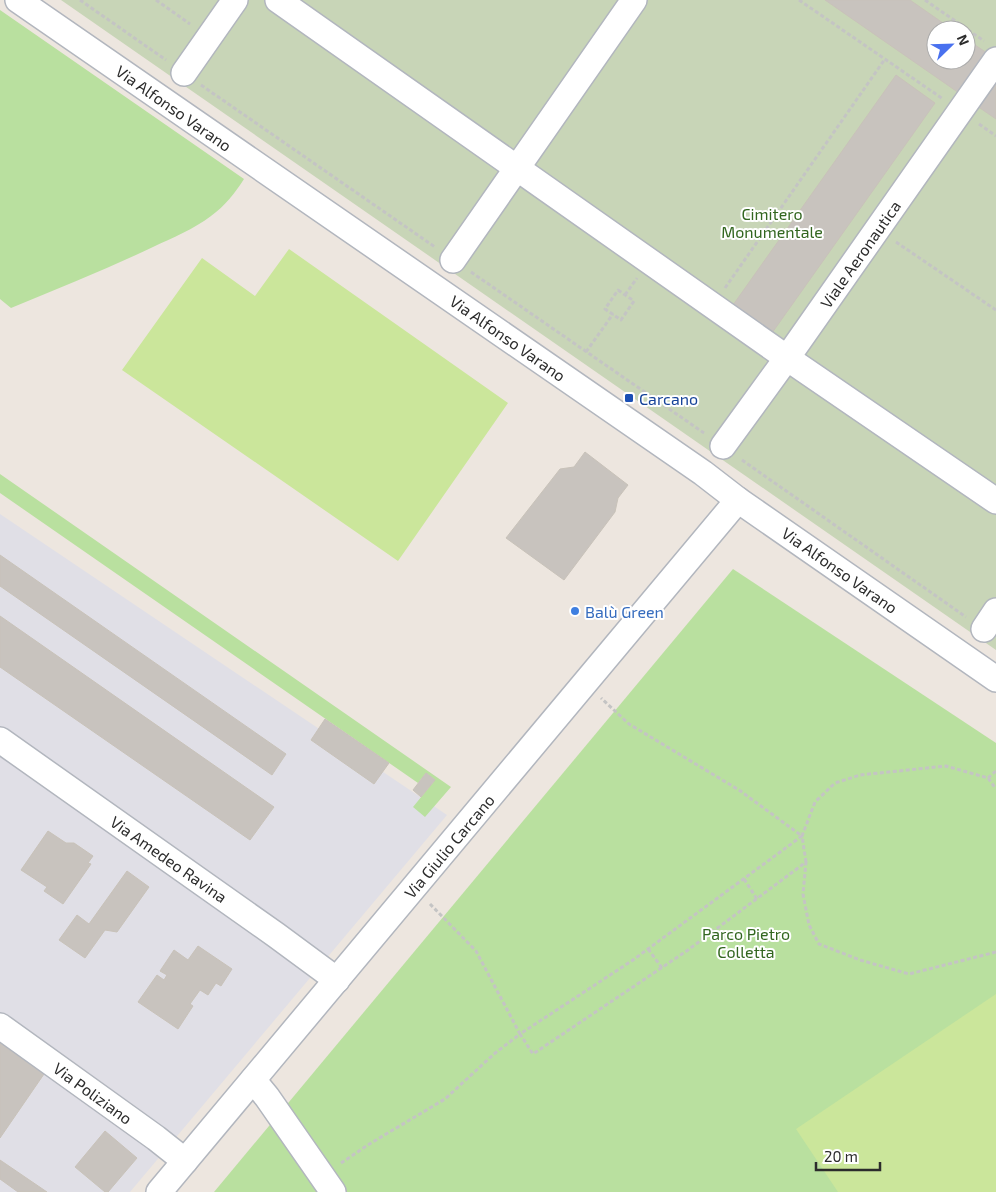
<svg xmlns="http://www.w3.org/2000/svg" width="996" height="1192" font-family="'Exo 2',sans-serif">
<rect width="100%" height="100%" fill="#ede6df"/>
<polygon fill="#e0dfe6" points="0,514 447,815 130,1192 0,1192"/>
<g fill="#b9e09f">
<path d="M0 10 244 179C235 193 225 206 211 216 194 229 172 238 153 247 107 269 59 288 11 308L0 299Z"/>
<polygon points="0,474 451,787 425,817 413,807 435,780 426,773 418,783 0,493"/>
<polygon points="733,569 996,743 996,1192 214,1192"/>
</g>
<path fill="#c8d5b7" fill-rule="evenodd" d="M61 0H996V650ZM936 30H966V60H936Z"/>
<g fill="#cbe69b">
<polygon points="289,249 508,403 398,561 122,370 202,258 255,296"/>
<polygon points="996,994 996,1192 838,1192 796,1129"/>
</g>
<g fill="#c8c3be" stroke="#c8c2b9">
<polygon points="825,0 910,0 953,30 936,30 936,60 966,60 966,39 987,53 959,93"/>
<polygon points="896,75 935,103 772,333 733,305"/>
<polygon points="996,79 996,119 977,106"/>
<polygon points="585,452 628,485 618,498 615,512 564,580 506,538 560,469 574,467"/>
<polygon points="0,555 286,754 272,775 0,586"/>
<polygon points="0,616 274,807 250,840 0,667"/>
<polygon points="325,719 389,763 374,784 311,740"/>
<polygon points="426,773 435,780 421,797 413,790"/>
<polygon points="48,831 66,843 74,843 93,856 88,863 91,864 63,904 44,891 47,887 21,870"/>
<polygon points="127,871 149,887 117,932 105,930 85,958 59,940 77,915 89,924"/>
<polygon points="198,946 232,969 221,986 216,983 208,995 200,990 190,1004 193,1006 178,1029 138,1002 157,975 164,980 167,975 160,971 174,950 188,960"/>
<polygon points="0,1043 44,1074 0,1138"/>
<polygon points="105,1131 137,1158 108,1192 105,1192 75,1167"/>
<polygon points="0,1160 47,1192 18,1192 0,1179"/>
</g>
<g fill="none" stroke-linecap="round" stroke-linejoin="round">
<defs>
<g id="minor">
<polyline points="18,0 703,473 738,500 996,679"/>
<polyline points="278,0 787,358 996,501"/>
<polyline points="184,73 235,0"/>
<polyline points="453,260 634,0"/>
<polyline points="723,446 787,358 996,60"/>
<polyline points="984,629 996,611"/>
<polyline points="0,740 276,935 337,980"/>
<polyline points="0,1026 156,1138 185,1161"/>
<polyline points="253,1080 267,1097 333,1192"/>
<polyline points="159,1192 738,500"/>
</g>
</defs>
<use href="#minor" stroke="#b2b6be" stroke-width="28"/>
<g stroke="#c4c4c4" stroke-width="3" stroke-dasharray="4 2.5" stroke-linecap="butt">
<polyline points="80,0 166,60"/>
<polyline points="156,0 190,24"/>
<polyline points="799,0 943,99"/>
<polyline points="925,0 984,41"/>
<polyline points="201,85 435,247"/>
<polyline points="979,124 996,136"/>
<polyline points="896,242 996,310"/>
<polyline points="471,272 704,433"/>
<polyline points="725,288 885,59"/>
<polygon points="618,290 634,301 621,320 605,309"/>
<polyline points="625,295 637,278"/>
<polyline points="586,352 613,314"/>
<polyline points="742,460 966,617"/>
<polyline points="988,778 996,771"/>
<polyline points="806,862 802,836 815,802 835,783 860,775 946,766 988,778 996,789"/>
<polyline points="744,879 757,899"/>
<polyline points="430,904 476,951 520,1034 633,960 802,836 739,790 629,724 601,698"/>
<polyline points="648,949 662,968"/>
<polyline points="341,1163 371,1143 445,1099 494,1054 520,1034 533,1054 688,950 806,862 803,894 809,925 819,944 860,960 909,974 996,952"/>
</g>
<use href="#minor" stroke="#fff" stroke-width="25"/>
</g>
<rect fill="#1a4fb4" stroke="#fff" stroke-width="2" x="624" y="393" width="10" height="10" rx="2.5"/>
<circle fill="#3f7fe0" stroke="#fff" stroke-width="2" cx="575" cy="611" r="5"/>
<g text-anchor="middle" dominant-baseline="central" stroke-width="4" stroke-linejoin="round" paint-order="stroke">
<g font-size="16" fill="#2c2c2c" stroke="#fff">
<text transform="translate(174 108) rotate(35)">Via Alfonso Varano</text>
<text transform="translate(860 254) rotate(-55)">Viale Aeronautica</text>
<text transform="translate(508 338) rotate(35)">Via Alfonso Varano</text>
<text transform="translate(840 570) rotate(35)">Via Alfonso Varano</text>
<text transform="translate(449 846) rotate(-50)">Via Giulio Carcano</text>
<text transform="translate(169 859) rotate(35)">Via Amedeo Ravina</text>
<text transform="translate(93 1093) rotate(36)">Via Poliziano</text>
</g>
<g font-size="16" fill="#32661f" stroke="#fff">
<text x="772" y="213">Cimitero<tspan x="772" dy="18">Monumentale</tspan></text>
<text x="746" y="933">Parco Pietro<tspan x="746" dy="18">Colletta</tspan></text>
</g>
<g font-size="16" fill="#164399" stroke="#fff" text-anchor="start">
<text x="639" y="398">Carcano</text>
</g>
<g font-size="16" fill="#366cbe" stroke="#fff" text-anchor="start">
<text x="585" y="611">Balù Green</text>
</g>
</g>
<g transform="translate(951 45) rotate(67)"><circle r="24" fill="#ffffff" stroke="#ababab"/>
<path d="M0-4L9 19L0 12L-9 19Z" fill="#4971ef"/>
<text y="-8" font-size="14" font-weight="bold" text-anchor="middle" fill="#2c2c2c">N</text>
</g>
<path d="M816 1162v8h64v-8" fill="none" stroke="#2c2c2c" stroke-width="2.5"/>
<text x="824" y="1162" font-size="15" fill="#2c2c2c" stroke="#ffffff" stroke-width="4" paint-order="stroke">20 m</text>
</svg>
